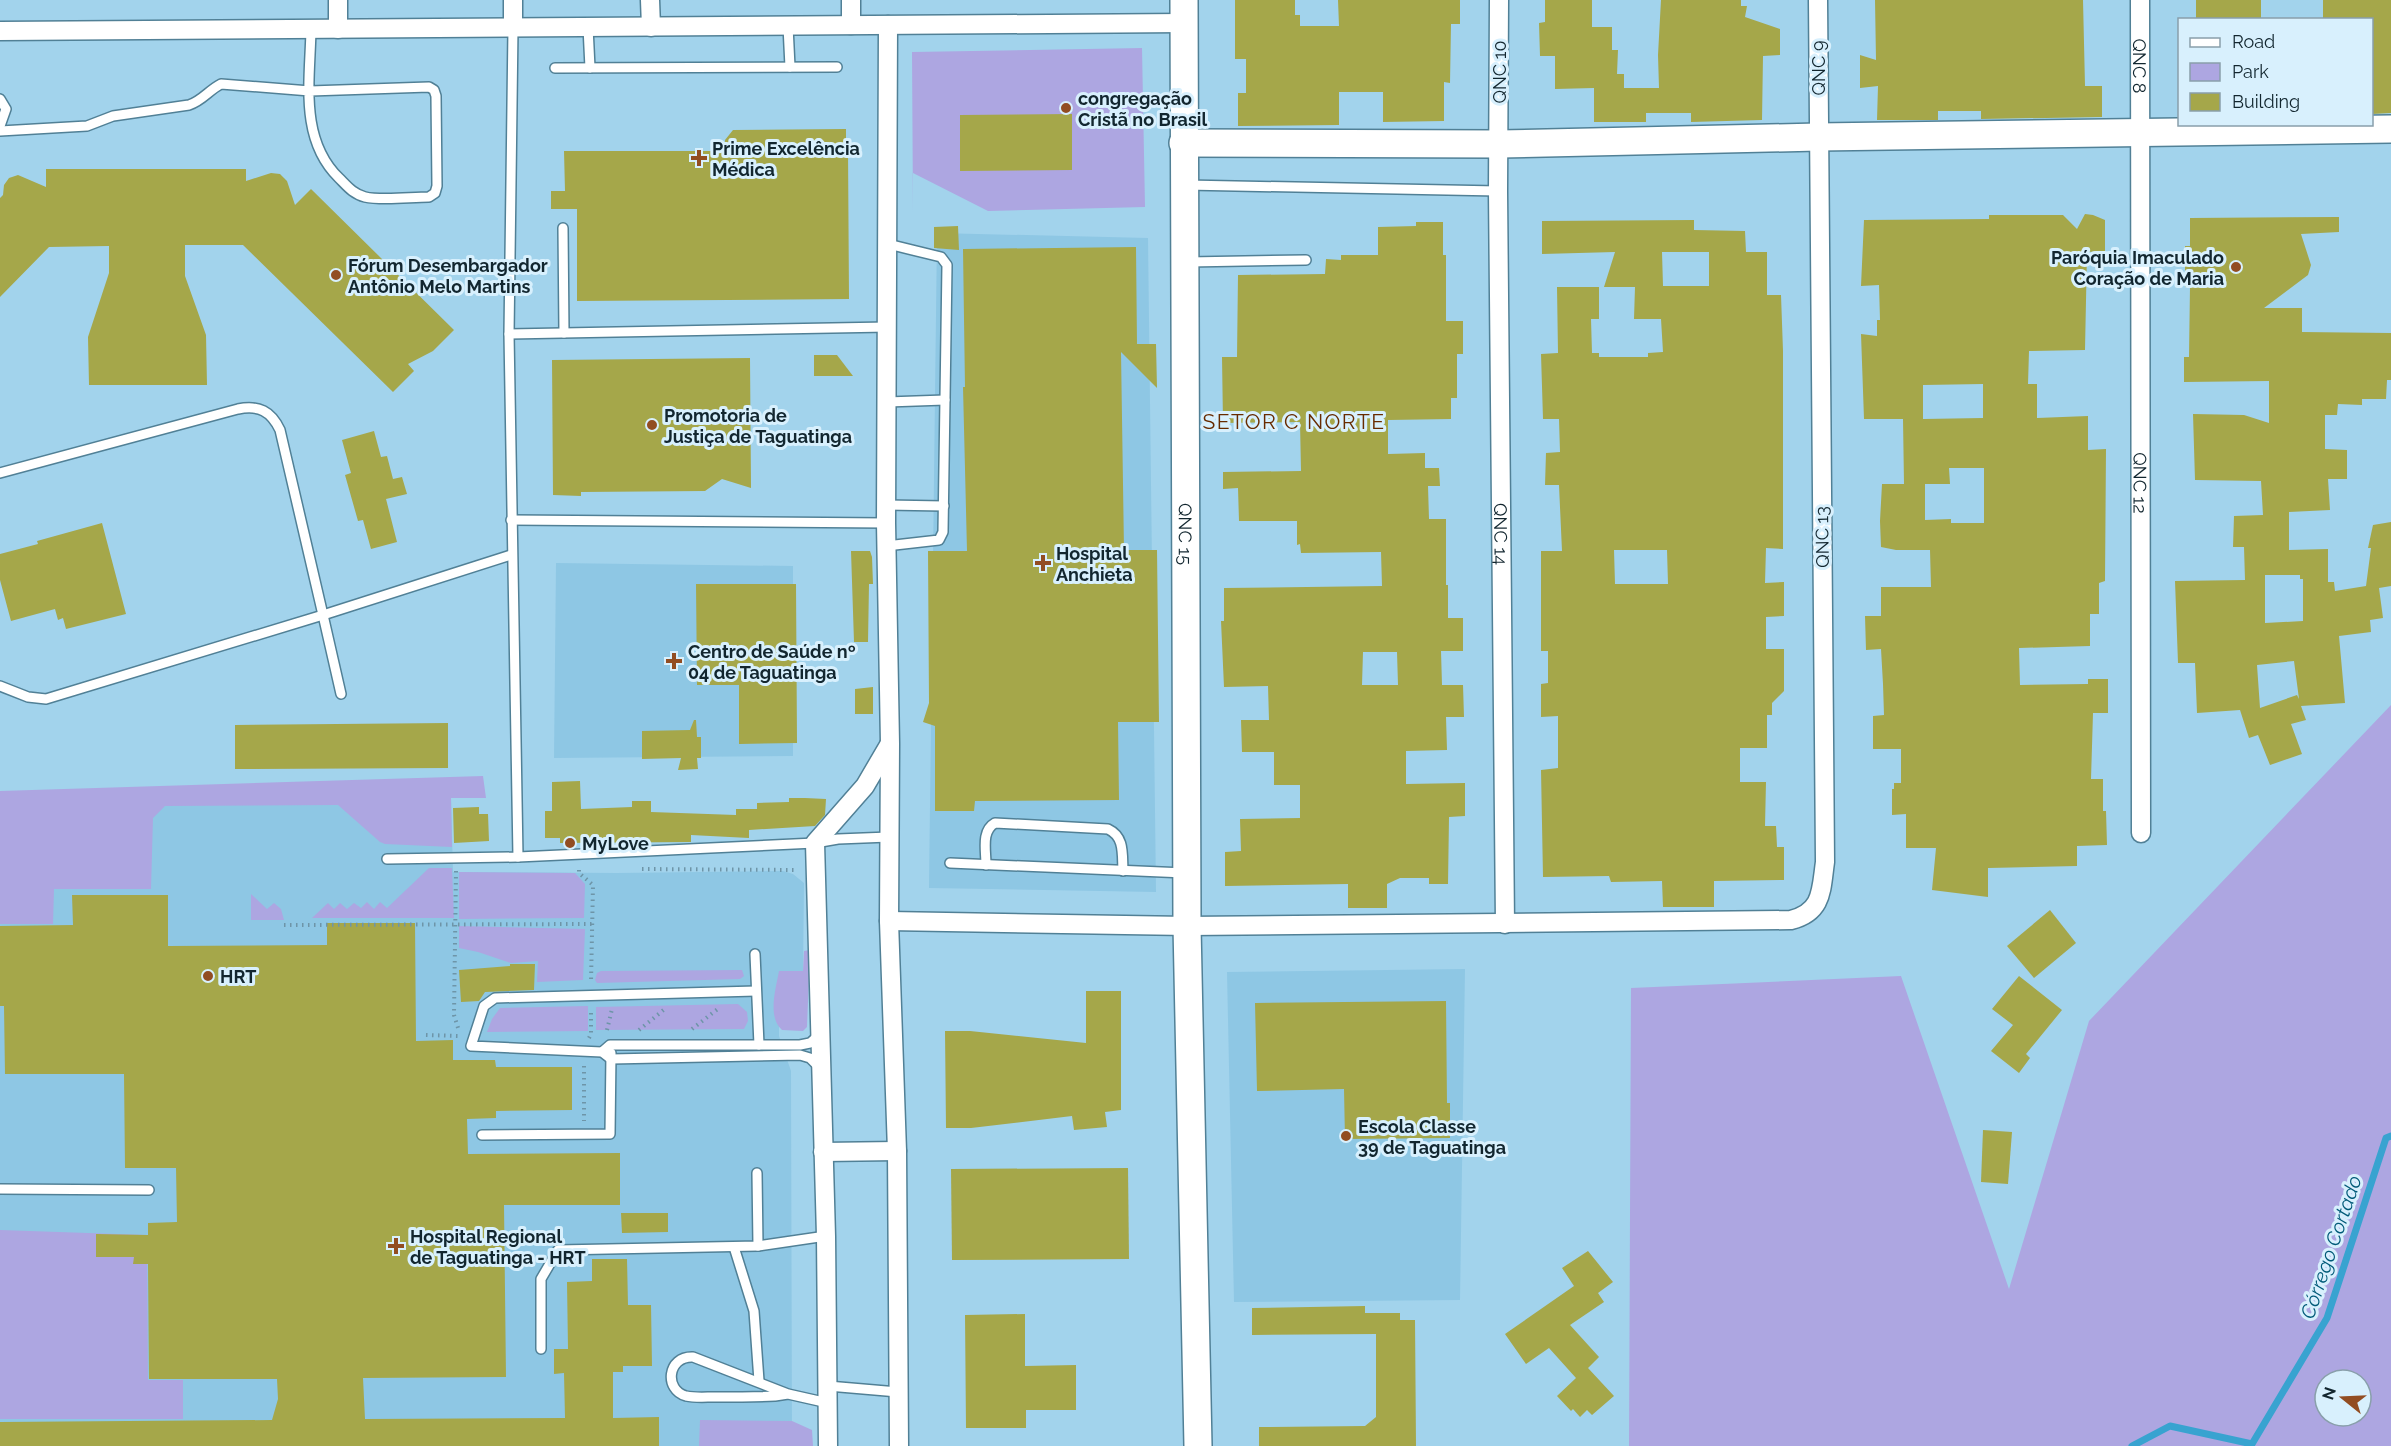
<svg xmlns="http://www.w3.org/2000/svg" width="2391" height="1446" font-family="Raleway,sans-serif">
<rect width="100%" height="100%" fill="#a2d3ec"/>
<g fill="#8ec7e4">
<polygon points="937,233 1148,238 1156,892 929,888"/>
<polygon points="556,563 793,566 793,756 554,758"/>
<polygon points="451,798 453,872 617,873 783,871 793,874 804,883 803,971 779,972 779,1036 791,1071 792,1446 0,1446 0,805"/>
<polygon points="1465,969 1460,1300 1234,1302 1227,972"/>
</g>
<g fill="#ada6e1" fill-rule="evenodd">
<polygon points="1142,48 1145,207 988,211 913,173 913,213 912,52"/>
<path d="M2391 705V1446H1629L1631 988 1901 976 2009 1289 2089 1021ZM2325 1380H2361V1416H2325Z"/>
<polygon points="483,776 486,798 451,798 452,847 385,844 380,842 338,805 165,806 153,818 151,889 54,889 53,924 0,924 0,791"/>
<polygon points="429,868 452,868 454,918 312,918 328,903 334,909 340,903 347,909 354,903 361,908 367,902 374,909 380,902 387,908"/>
<polygon points="459,872 575,873 585,884 584,918 459,919"/>
<polygon points="251,894 267,909 274,903 281,909 284,920 251,920"/>
<polygon points="459,926 585,929 583,980 537,982 538,961 511,963 478,952 459,948"/>
<path d="M810 950 807 1027 803 1031 782 1030C767 1017 776 988 779 971H803L804 951Z"/>
<polygon points="742,970 744,976 740,979 597,983 595,980 597,973 601,971"/>
<polygon points="738,1004 747,1012 748,1021 744,1029 596,1030 596,1007"/>
<polygon points="588,1006 588,1031 487,1032 492,1019 500,1008"/>
<polygon points="0,1230 147,1235 148,1380 183,1380 183,1419 0,1419"/>
<polygon points="700,1420 792,1421 812,1430 813,1446 699,1446"/>
</g>
<g fill="none" stroke-linecap="round" stroke-linejoin="round">
<polyline stroke="#38a3d0" stroke-width="7" points="2132,1446 2170,1426 2252,1444 2327,1318 2386,1138 2391,1136"/>
</g>
<g fill="#a5a74a" fill-rule="evenodd">
<polygon points="1235,0 1295,0 1295,15 1300,15 1300,26 1339,26 1338,0 1460,0 1460,24 1451,24 1450,83 1444,82 1444,121 1383,122 1383,92 1339,92 1339,125 1238,126 1238,93 1246,93 1246,59 1235,59"/>
<polygon points="1545,0 1592,0 1592,27 1612,27 1612,50 1618,50 1617,74 1624,74 1624,88 1659,88 1658,55 1661,0 1741,0 1741,6 1747,6 1745,17 1780,29 1780,55 1763,56 1762,120 1691,122 1691,113 1646,113 1646,122 1594,122 1594,88 1555,89 1555,56 1540,56 1539,23 1545,22"/>
<polygon points="1875,0 2083,0 2085,86 2102,86 2102,117 1981,119 1981,111 1938,111 1938,120 1877,120 1878,86 1860,88 1860,55 1876,60"/>
<polygon points="2196,0 2261,0 2261,18 2196,19"/>
<polygon points="2323,0 2391,0 2391,113 2372,114 2372,18 2323,19"/>
<polygon points="1072,114 1072,170 960,171 960,115"/>
<polygon points="846,129 846,148 848,149 849,299 577,301 577,209 551,209 551,191 565,191 564,151 724,151 725,140 733,130"/>
<polygon points="46,169 246,169 246,181 271,173 280,174 287,181 295,205 311,189 454,330 433,351 408,364 414,371 393,392 243,245 185,245 185,276 206,335 207,385 89,385 88,337 109,273 109,246 49,247 0,297 0,198 3,195 4,185 9,178 18,175 46,187"/>
<path d="M2085 214 2093 215 2105 220V251L2087 252 2085 350 2029 351 2028 384H2037V418L2088 416V450L2106 449 2105 581 2099 583V614H2090V646L2019 648 2020 685 2088 684V679H2108V713H2093L2091 779H2103V811H2106L2107 845 2077 846V866L1988 868V897L1932 890 1936 848H1906V814L1892 815V789H1894V783H1901V749H1873V716L1884 715 1883 684 1881 649 1866 650 1865 616H1881V587H1931L1930 550H1896L1881 547 1880 521 1882 484H1904L1903 419H1864L1861 334 1877 336V320H1880L1879 285 1861 286 1864 220 1989 219V215H2063L2077 229ZM1983 384V418L1923 419V385ZM1949 468H1984V523H1951V519L1925 520V484H1950Z"/>
<path d="M2339 217V232L2301 234 2311 265 2308 275 2264 308H2302V332L2391 333V380H2387L2386 399H2362V405L2338 404 2337 415H2325V449L2347 450V479H2328L2330 510 2289 512V550L2328 549V582H2334L2335 591 2366 586 2371 548H2368L2373 525 2391 522V586L2379 588 2383 618 2370 620 2371 632 2339 636 2345 703 2301 706 2306 720 2291 724 2302 754 2270 765 2258 735 2249 738 2240 710 2197 713 2195 663H2178L2175 581 2245 580 2244 547H2233L2234 516 2263 515 2261 481 2195 480 2193 414 2244 415 2269 423V381L2184 382V357H2189L2190 287H2185V246H2190V218ZM2265 575H2300V579H2303V621L2265 623ZM2294 661 2299 699 2297 695 2260 708 2257 665Z"/>
<path d="M1694 220V230L1745 231 1746 252H1767V295H1781L1783 351V549L1766 548 1765 583 1784 582V616L1766 617V649H1784V691L1772 703V715H1767V748H1740V782H1766L1765 826H1776L1777 847H1784V880L1714 881V907H1663L1662 881 1611 882 1609 876 1543 877 1541 770 1558 768V716L1541 717V684L1548 683V651H1541V551H1562L1559 485H1545L1546 453 1560 452 1559 419H1543L1541 354 1558 353 1557 287H1599V319H1591L1592 353H1599V357H1648V353L1663 352 1661 319H1634L1635 287H1604L1615 252 1542 254V221ZM1662 252H1709V286H1663ZM1614 550H1667L1668 584H1615Z"/>
<path d="M1416 222H1443V255H1446V321H1463V354H1457V398H1451V419L1388 420V454L1425 453V468H1439L1440 486H1428L1429 519H1446V585H1448V618H1463V651H1441L1442 685H1463L1464 717H1446L1447 750 1406 751V784L1465 783V816L1449 817 1448 884H1429V878H1400L1387 884V908H1348V884L1225 886V852L1241 851 1240 819 1300 818V785H1274V752H1242L1241 720H1269L1268 686 1224 687 1221 621H1224V588L1382 586 1381 552 1301 553 1300 544 1297 545V521H1239L1238 488 1223 489V472L1301 471 1300 422 1223 423 1222 357H1237L1238 275 1325 274 1326 259 1341 260V255H1378V227L1416 226ZM1363 652H1397L1398 685H1362Z"/>
<polygon points="958,226 959,250 934,248 934,227"/>
<polygon points="1136,247 1137,344 1156,344 1157,388 1121,352 1124,550 1157,550 1159,722 1118,722 1119,800 975,801 974,811 935,811 935,726 923,722 929,703 928,551 967,551 963,387 965,387 963,249"/>
<polygon points="814,355 837,355 853,376 814,376"/>
<polygon points="750,358 751,488 722,479 705,491 581,492 581,496 553,495 552,360"/>
<polygon points="374,431 381,457 387,456 393,479 402,477 407,494 386,499 397,542 371,549 363,520 358,521 345,475 351,473 342,440"/>
<polygon points="102,523 126,614 66,629 63,618 58,620 55,609 11,621 0,580 0,554 38,544 37,541"/>
<polygon points="851,551 870,551 872,557 873,584 869,584 868,642 854,642"/>
<polygon points="696,584 796,584 797,743 739,744 739,685 697,685"/>
<polygon points="873,687 873,714 855,714 855,689"/>
<polygon points="694,720 696,720 697,737 701,737 701,758 697,758 698,769 678,770 681,758 642,759 642,731 690,730"/>
<polygon points="448,723 448,768 235,769 235,725"/>
<polygon points="580,781 581,809 632,807 632,801 651,801 651,812 736,815 736,809 757,809 757,803 789,802 789,798 805,798 826,799 825,815 815,826 749,830 749,838 691,835 691,842 560,843 560,838 545,838 545,811 552,811 552,782"/>
<polygon points="479,807 479,814 488,814 489,841 454,843 453,808"/>
<polygon points="72,895 168,895 168,946 327,945 327,923 415,923 416,1041 453,1040 453,1060 495,1060 496,1067 572,1067 572,1110 496,1111 496,1118 467,1119 468,1154 620,1153 620,1205 504,1205 506,1377 363,1378 365,1419 565,1418 564,1373 554,1374 554,1349 568,1349 567,1282 592,1281 592,1259 627,1259 628,1305 651,1305 652,1366 623,1366 623,1372 613,1372 613,1418 659,1417 659,1446 0,1446 0,1422 272,1420 278,1399 277,1379 149,1379 148,1264 133,1264 134,1257 96,1257 96,1234 148,1235 148,1223 177,1222 176,1168 125,1168 124,1074 5,1074 4,1006 0,1006 0,926 73,925"/>
<polygon points="2050,910 2076,943 2034,978 2007,946"/>
<polygon points="510,964 535,964 534,990 485,992 479,1001 461,1002 459,970 510,966"/>
<polygon points="2019,976 2062,1010 2026,1054 2030,1058 2019,1073 1991,1051 2013,1025 1992,1009"/>
<polygon points="1086,991 1121,991 1121,1110 1105,1112 1107,1127 1074,1130 1072,1116 971,1128 946,1128 945,1031 970,1031 1086,1043"/>
<polygon points="1446,1001 1447,1103 1450,1103 1450,1138 1345,1139 1344,1089 1257,1091 1255,1003"/>
<polygon points="1983,1130 2012,1132 2008,1184 1981,1182"/>
<polygon points="1128,1168 1129,1259 952,1260 951,1169"/>
<polygon points="621,1213 668,1213 668,1232 622,1233"/>
<polygon points="1588,1251 1613,1282 1598,1293 1604,1302 1570,1325 1599,1357 1588,1368 1614,1396 1592,1415 1587,1410 1580,1417 1573,1409 1571,1411 1557,1396 1576,1378 1549,1348 1526,1364 1505,1334 1574,1286 1562,1268"/>
<polygon points="1365,1306 1365,1313 1400,1313 1400,1320 1415,1320 1416,1446 1259,1446 1259,1427 1365,1426 1376,1417 1376,1334 1252,1335 1252,1308"/>
<polygon points="1025,1314 1025,1366 1076,1365 1076,1410 1026,1410 1026,1428 966,1428 965,1315"/>
</g>
<g fill="none" stroke-linecap="round" stroke-linejoin="round">
<defs>
<g id="lane">
<polyline points="788,26 790,67"/>
<polyline points="588,27 590,68"/>
<polyline points="513,28 509,334 518,857"/>
<polyline points="555,68 837,67"/>
<polyline points="0,99 6,109 0,126"/>
<path d="M0 131 87 126 113 116 189 105C202 101 209 90 221 84L310 91 429 87 434 90 436 96 437 186 435 193 429 197C411 197 382 201 365 197 353 194 347 186 339 178 299 139 310 81 311 29"/>
<polyline points="1186,185 1498,191"/>
<polyline points="563,228 564,333"/>
<polyline points="1188,262 1306,260"/>
<polyline points="509,334 888,327"/>
<polyline points="887,402 945,400"/>
<path d="M0 473 238 409C259 405 271 411 280 430L323 615 46 699 28 697 0 686"/>
<polyline points="886,505 944,506"/>
<polyline points="511,520 886,523"/>
<polyline points="886,546 939,540 943,532 947,265 941,257 888,244"/>
<polyline points="341,694 323,615 511,555"/>
<polyline points="387,859 518,857 815,843 838,839 889,837"/>
<polyline points="950,863 1185,873"/>
<path d="M986 865C986 850 981 831 995 823L1108 829C1125 837 1122 854 1123 871"/>
<polyline points="755,954 759,1045"/>
<polyline points="756,991 495,998 484,1006 471,1046 602,1052 611,1059 800,1055 810,1058 819,1067"/>
<polyline points="602,1052 610,1045 800,1045 810,1043 819,1035"/>
<polyline points="482,1135 610,1134 611,1053"/>
<polyline points="757,1173 758,1246"/>
<polyline points="0,1189 149,1190"/>
<polyline points="734,1247 754,1311 759,1381"/>
<polyline points="541,1349 541,1279 558,1250 758,1246 826,1236"/>
<polyline points="828,1386 898,1392"/>
<path d="M788 1394 775 1396C755 1397 735 1397 714 1397 706 1397 695 1398 686 1396 664 1390 667 1356 693 1357L788 1394 828 1403"/>
</g>
<g id="street">
<polyline points="338,0 338,29"/>
<polyline points="650,0 651,27"/>
<polyline points="851,0 851,25"/>
<path id="s1" d="M1499 0 1498 191 1505 924"/>
<path id="s2" d="M2140 0 2141 833"/>
<polyline points="888,25 886,523 890,744 889,921 897,1151 899,1446"/>
<polyline points="513,28 513,0"/>
<polyline points="0,31 1184,23"/>
<path d="M889 921 1187 926 1791 920C1823 912 1821 890 1825 862L1818 0"/>
<polyline points="823,1152 897,1151"/>
<polyline points="828,1446 826,1236 815,843 865,786 889,745"/>
</g>
<g id="secondary">
<path id="s3" d="M1184 0 1187 926 1198 1446"/>
<polyline points="1183,143 1500,144 1818,137 2391,129"/>
</g>
</defs>
<use href="#lane" stroke="#518096" stroke-width="12"/>
<use href="#street" stroke="#518096" stroke-width="21"/>
<use href="#secondary" stroke="#518096" stroke-width="30"/>
<g stroke="#6e95a8" stroke-width="4" stroke-dasharray="1.5 4.5" stroke-linecap="butt">
<polyline points="642,869 796,870"/>
<polyline points="579,870 579,873 593,885 591,982"/>
<polyline points="456,871 454,1015 459,1031"/>
<polyline points="284,925 592,924"/>
<polyline points="692,1029 719,1008"/>
<polyline points="607,1030 612,1009"/>
<polyline points="639,1030 666,1008"/>
<polyline points="426,1035 459,1036"/>
<polyline points="589,1038 591,1034 591,1010"/>
<polyline points="584,1066 584,1121"/>
</g>
<use href="#lane" stroke="#fff" stroke-width="9"/>
<use href="#street" stroke="#fff" stroke-width="18"/>
<use href="#secondary" stroke="#fff" stroke-width="27"/>
</g>
<g fill="#924d22" stroke="#d8f0fd" stroke-width="2">
<circle cx="1066" cy="108" r="6"/>
<path d="M696 149h6v6h6v6h-6v6h-6v-6h-6v-6h6z"/>
<circle cx="2236" cy="267" r="6"/>
<circle cx="336" cy="275" r="6"/>
<circle cx="652" cy="425" r="6"/>
<path d="M1040 554h6v6h6v6h-6v6h-6v-6h-6v-6h6z"/>
<path d="M671 652h6v6h6v6h-6v6h-6v-6h-6v-6h6z"/>
<circle cx="570" cy="843" r="6"/>
<circle cx="208" cy="976" r="6"/>
<circle cx="1346" cy="1136" r="6"/>
<path d="M393 1237h6v6h6v6h-6v6h-6v-6h-6v-6h6z"/>
</g>
<g text-anchor="middle" dominant-baseline="central" stroke-width="6" stroke-linejoin="round" paint-order="stroke">
<g font-size="18" fill="#12262f" stroke="#d8f0fd">
<text stroke="none"><textPath href="#s2" startOffset="66">QNC 8</textPath></text>
<text transform="translate(1818 68) rotate(-90)">QNC 9</text>
<text transform="translate(1499 72) rotate(-90)">QNC 10</text>
<text stroke="none"><textPath href="#s2" startOffset="483">QNC 12</textPath></text>
<text stroke="none"><textPath href="#s3" startOffset="534">QNC 15</textPath></text>
<text stroke="none"><textPath href="#s1" startOffset="534">QNC 14</textPath></text>
<text transform="translate(1822 537) rotate(-91)">QNC 13</text>
</g>
<g font-size="18" font-weight="bold" fill="#12262f" stroke="#d8f0fd" text-anchor="start">
<text x="1078" y="98">congregação<tspan x="1078" dy="21">Cristã no Brasil</tspan></text>
<text x="712" y="148">Prime Excelência<tspan x="712" dy="21">Médica</tspan></text>
<text x="2224" y="257" text-anchor="end">Paróquia Imaculado<tspan x="2224" dy="21">Coração de Maria</tspan></text>
<text x="348" y="265">Fórum Desembargador<tspan x="348" dy="21">Antônio Melo Martins</tspan></text>
<text x="664" y="415">Promotoria de<tspan x="664" dy="21">Justiça de Taguatinga</tspan></text>
<text x="1056" y="553">Hospital<tspan x="1056" dy="21">Anchieta</tspan></text>
<text x="688" y="651">Centro de Saúde nº<tspan x="688" dy="21">04 de Taguatinga</tspan></text>
<text x="582" y="843">MyLove</text>
<text x="220" y="976">HRT</text>
<text x="1358" y="1126">Escola Classe<tspan x="1358" dy="21">39 de Taguatinga</tspan></text>
<text x="410" y="1236">Hospital Regional<tspan x="410" dy="21">de Taguatinga - HRT</tspan></text>
</g>
<g font-size="20" font-style="italic" fill="#005a78" stroke="#d8f0fd">
<text transform="translate(2331 1247) rotate(-71)">Córrego Cortado</text>
</g>
<g font-size="21" letter-spacing="1.5" fill="#672b00" stroke="#d8f0fd">
<text x="1294" y="421">SETOR C NORTE</text>
</g>
</g>
<rect x="2178" y="18" width="195" height="108" fill="#d8f0fd" stroke="#899fab" stroke-width="1.5"/>
<rect x="2190" y="38" width="30" height="9" fill="#ffffff" stroke="#899fab" stroke-width="1.5"/>
<text x="2232" y="48" font-size="18" fill="#12262f">Road</text>
<rect x="2190" y="63" width="30" height="18" fill="#ada6e1" stroke="#899fab" stroke-width="1.5"/>
<text x="2232" y="78" font-size="18" fill="#12262f">Park</text>
<rect x="2190" y="93" width="30" height="18" fill="#a5a74a" stroke="#899fab" stroke-width="1.5"/>
<text x="2232" y="108" font-size="18" fill="#12262f">Building</text>
<g transform="translate(2343 1398) rotate(288)"><circle r="28" fill="#d8f0fd" stroke="#899fab" stroke-width="1.5"/>
<path d="M0-4.5L10 22L0 15L-10 22Z" fill="#924d22"/>
<text y="-9" font-size="16" font-weight="bold" text-anchor="middle" fill="#12262f">N</text>
</g>
</svg>
